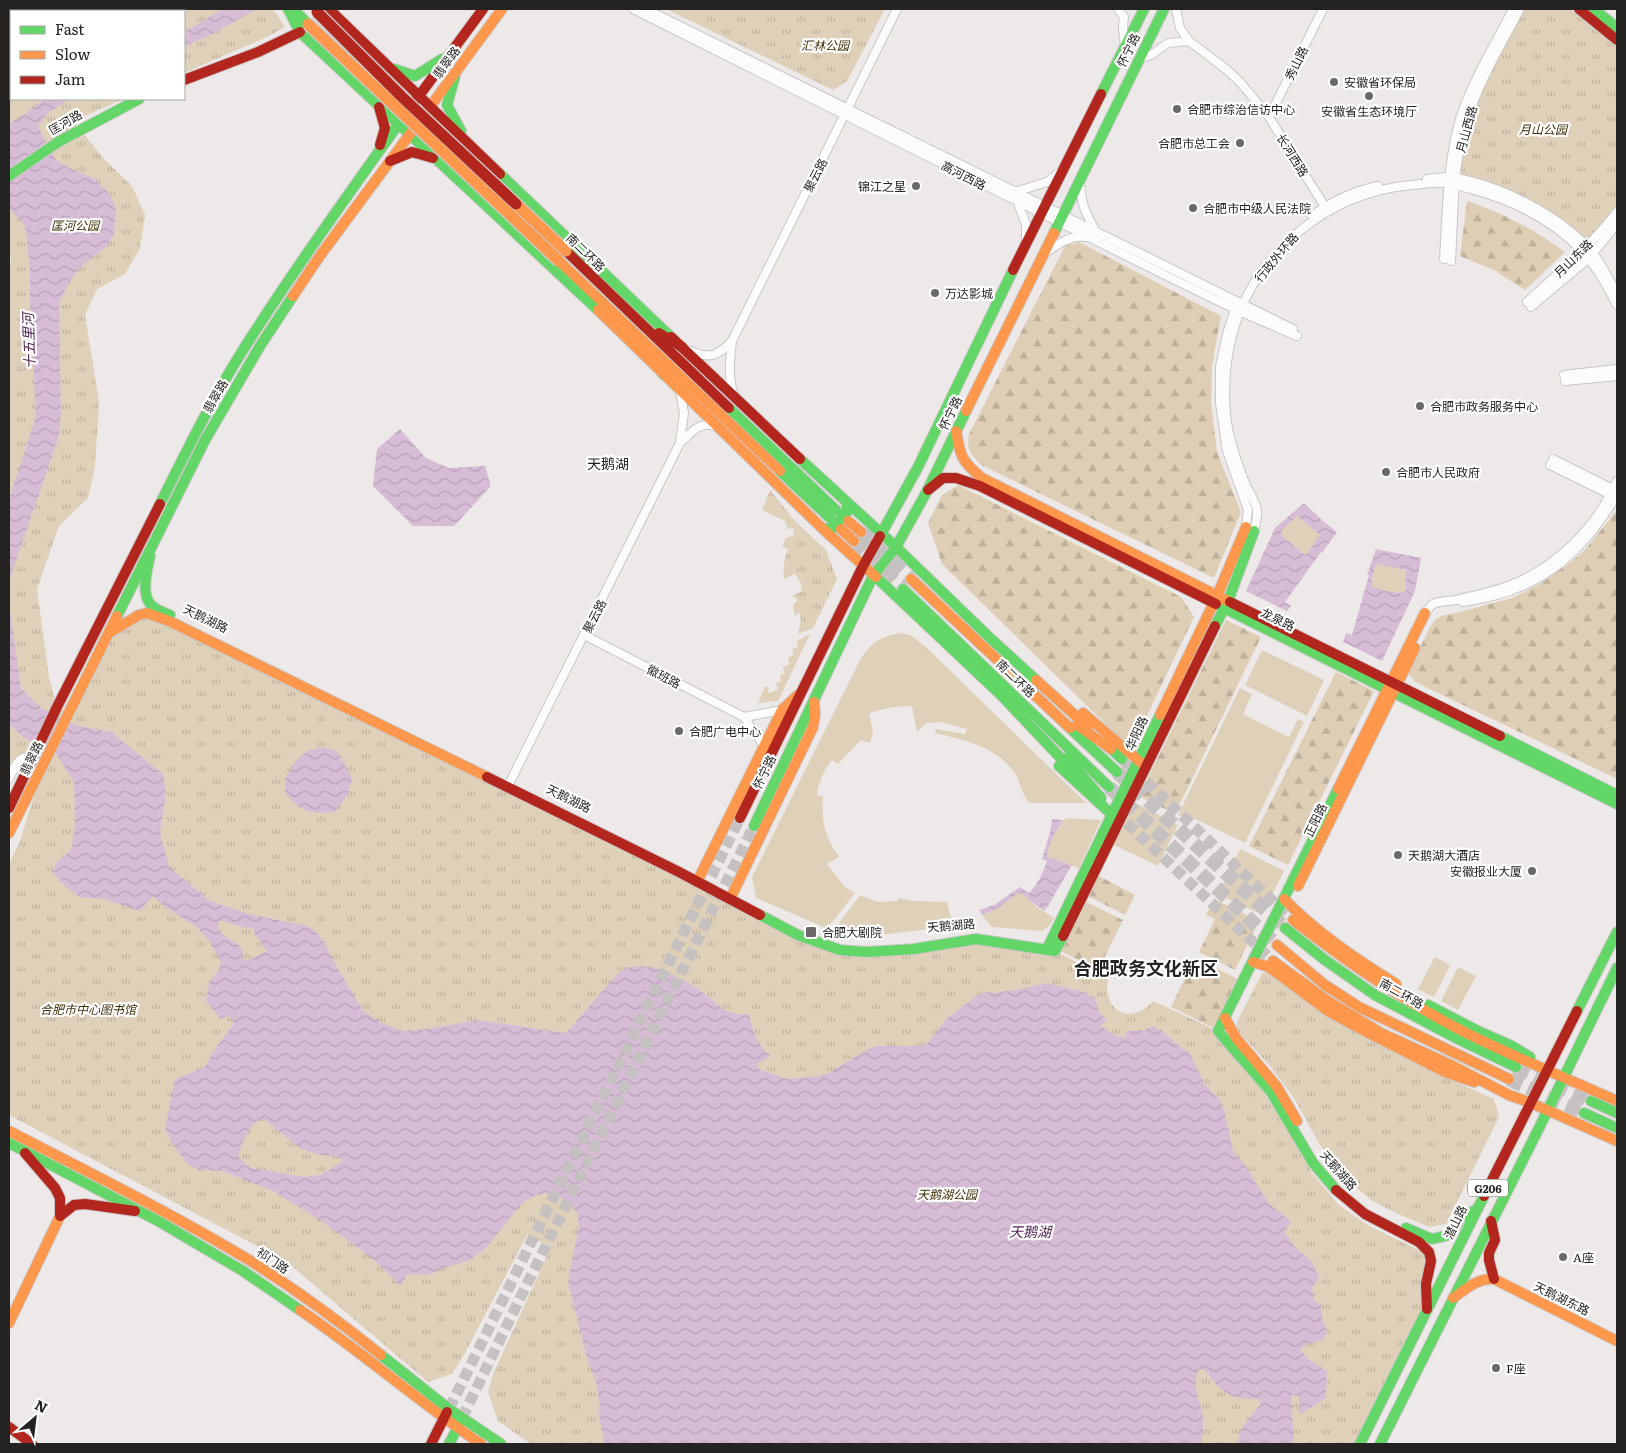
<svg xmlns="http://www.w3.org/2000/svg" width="1626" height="1453" font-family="Literata,'Noto Sans SC',serif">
<defs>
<pattern id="forest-firs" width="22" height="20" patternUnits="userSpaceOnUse" patternTransform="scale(1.25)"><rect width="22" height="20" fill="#deceb5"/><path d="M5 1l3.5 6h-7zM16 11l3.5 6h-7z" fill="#beb19b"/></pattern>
<pattern id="park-tufts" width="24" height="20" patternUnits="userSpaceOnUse" patternTransform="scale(1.25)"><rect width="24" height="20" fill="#dfd0b9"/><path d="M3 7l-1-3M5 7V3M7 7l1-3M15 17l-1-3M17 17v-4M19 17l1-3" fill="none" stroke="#bfb29f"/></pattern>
<pattern id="water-waves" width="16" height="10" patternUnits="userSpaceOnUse" patternTransform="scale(1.25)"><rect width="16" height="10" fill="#d7bcd6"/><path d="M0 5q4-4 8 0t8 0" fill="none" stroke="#b8a1b7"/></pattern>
</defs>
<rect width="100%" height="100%" fill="#ede9e9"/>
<g fill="#dfd0b9">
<polygon points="1297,516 1321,535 1308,554 1304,554 1281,535 1280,531"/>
<path d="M1376 564 1407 570 1405 592C1395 594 1379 591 1371 585Z"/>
<path d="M902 633 912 636 927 648 1086 803H1030C1022 796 1021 784 1016 775 998 747 965 740 935 733L936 729 965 734 967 729 941 722 927 723 917 732 912 706C896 706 883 708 869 714L873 733 870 743 861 740 838 764 832 760C823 771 819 782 817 795L823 797C821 821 825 837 839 857L827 864 844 886 855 893 830 925 826 928 756 898 752 877 861 658C873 641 882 636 902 633Z"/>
<polygon points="810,634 778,701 758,703 765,686 769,688 768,693 778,690 776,683 781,681 780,675 785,674 783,667 789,665 788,658 794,655 792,649 798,647 797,641"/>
<polygon points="1262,650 1324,680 1307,716 1245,685"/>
<polygon points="1240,688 1252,694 1243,714 1289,737 1298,719 1304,722 1245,843 1191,817 1188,820 1178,815"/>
<polygon points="1135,803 1178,825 1158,866 1114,845"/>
<path d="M1067 818 1101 820 1079 868 1047 857C1048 844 1056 832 1063 820Z"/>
<polygon points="1240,849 1284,871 1262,915 1218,894"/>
<polygon points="1017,893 1022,893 1038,908 1054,918 1049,926 1042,931 992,927 982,915 998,908"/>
<polygon points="860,895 878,902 897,901 899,898 914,901 947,902 953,926 880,935 854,933 837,929 837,926"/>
<polygon points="1435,957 1450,965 1434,997 1418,989"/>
<polygon points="1458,967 1476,976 1458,1010 1441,1001"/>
</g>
<g fill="url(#forest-firs)">
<path d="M1467 201C1505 214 1533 229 1565 252L1525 290 1494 270 1460 256Z"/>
<path d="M1079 242 1221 316 1212 365 1211 404 1217 452 1241 512 1214 578 981 465C971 454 966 450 969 434L1065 246Z"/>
<polygon points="958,485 1181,597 1194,617 1133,745 1128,746 942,564 928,523 942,495"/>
<polygon points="1617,510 1617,779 1415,682 1408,673 1429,629 1435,620 1441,616 1459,612 1512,598 1540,584 1567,565 1584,551"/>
<polygon points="1226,620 1261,637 1175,814 1139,796"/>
<polygon points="1336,672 1374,691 1288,865 1249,846"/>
<polygon points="1095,874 1135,895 1125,915 1084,894"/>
<polygon points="1214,899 1259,921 1235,970 1199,952 1215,919 1206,915"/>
<polygon points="1082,900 1123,920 1098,970 1057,949"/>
<polygon points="1195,958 1238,979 1214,1028 1171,1007"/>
</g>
<g fill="url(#park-tufts)">
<polygon points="139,9 273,9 285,27 267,37 184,73 184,11 134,11"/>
<polygon points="669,9 885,9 847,81 833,90 668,10"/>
<polygon points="1520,9 1570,9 1617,47 1617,212 1586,246 1528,204 1456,177 1466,121"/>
<path d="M11 72V99H124L73 121 105 160 132 186 145 215 140 248 125 274 97 289 85 315 99 402 95 467 88 498 59 526 37 589 49 677 57 707 68 713 109 633 147 613 840 950 976 939 1055 951 1108 979C1102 1012 1132 1026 1153 1001L1218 1031 1235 1051 1281 1118 1312 1173 1339 1205 1369 1226 1419 1250 1424 1255 1426 1262 1427 1309 1360 1444H531L498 1421 488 1392 493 1374 551 1247 527 1235 464 1355 452 1374 428 1382 287 1262 9 1115V864L20 841 45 760 34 755 15 766 9 762V274L11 257 9 255V73Z"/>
<path d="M770 490 795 521 826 550 837 579 813 628 798 634 801 620 799 612 795 617 793 605 798 600 792 596 802 591 801 583 795 574 784 579C783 567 784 560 788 549L782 546 786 538 794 535 793 528 788 529 785 521 762 510Z"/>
<polygon points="1268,972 1293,992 1337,1022 1429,1070 1494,1099 1499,1117 1446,1224 1429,1227 1396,1213 1371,1200 1337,1171 1317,1140 1294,1098 1270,1066 1237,1030 1237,1022 1262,973"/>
</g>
<g fill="url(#water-waves)" fill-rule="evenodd">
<polygon points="223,9 257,9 212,34 184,47 184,32"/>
<polygon points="44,99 69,99 47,114 38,127 56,160 71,169 93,178 109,193 116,209 114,234 108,245 85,263 76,272 67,286 59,304 61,411 59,436 9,581 9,499 36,416 30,300 30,270 26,231 25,226 9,208 9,123 21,117"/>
<polygon points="400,429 426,458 449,468 485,466 491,486 454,526 413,526 373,486 377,449"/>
<path d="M1304 503 1323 521 1337 532 1322 553 1321 552 1285 602 1291 606 1287 611 1246 591 1275 528ZM1297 516 1320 535 1307 554H1304L1281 535V531Z"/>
<path d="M1376 549 1421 558 1415 591 1382 661 1343 642 1346 633 1352 635 1369 575H1367ZM1376 564 1406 570 1405 592C1395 594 1379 590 1371 585Z"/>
<path d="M9 604 21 688 41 708 75 725 111 732 163 774 165 789V801L160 832 169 867 210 901 248 914 308 926 317 933 325 943 334 962 363 1011 382 1023 402 1031 420 1030 478 1020 564 1033 569 1030 617 974C620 972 624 969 627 968 648 959 689 981 705 994 714 1001 722 1011 734 1013 738 1015 744 1014 749 1014 752 1031 757 1043 770 1056L757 1064 759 1069 787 1079 820 1076 831 1072 840 1066 870 1048 878 1046H920L928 1043 947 1018 978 995 986 992 996 993 1026 988 1046 983 1088 993V996H1094L1099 1011 1106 1020 1101 1026 1114 1035 1126 1038V1032L1128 1031 1145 1030 1154 1026 1158 1031 1160 1029 1180 1047 1189 1052 1205 1085 1219 1099 1224 1108 1233 1151 1245 1165 1269 1204 1291 1221 1285 1232 1294 1246 1312 1262 1319 1278 1312 1288 1314 1301 1321 1305 1323 1324 1328 1330 1323 1340 1308 1344 1300 1349 1308 1359 1327 1371 1326 1398 1299 1415V1396L1291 1395 1294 1444H1237L1242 1427 1261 1404 1259 1399C1229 1399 1223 1394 1205 1370L1199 1369C1191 1386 1200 1400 1203 1416 1204 1425 1202 1435 1201 1444H605L598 1412 600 1409 596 1382 587 1359 568 1282 579 1225 577 1213 569 1203 556 1195 546 1193 536 1195 522 1203 485 1249 470 1260 441 1269 429 1275 407 1274 401 1286 374 1260 345 1238 321 1221 273 1191 222 1171 200 1170 187 1164 171 1142 165 1128 175 1079 204 1068 213 1052 234 1023 229 1015 220 1019 206 1001 209 982 219 970 221 962 210 942 197 927 166 908 153 896 140 911 100 898H82L67 888 52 872 56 863 71 850 75 826 74 782 55 752 24 738 9 724ZM220 920 246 928 254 927V933L267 951 248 960H243L242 948C233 940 223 937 217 927ZM260 1119H264L301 1149 316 1154 338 1157 344 1160 321 1175 302 1177 266 1170 253 1169 249 1167 238 1156C243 1143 247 1126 260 1119Z"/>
<path d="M323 747 337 751 352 778 348 794 335 812C309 814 303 813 285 793V779L295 762 307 751Z"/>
<path d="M1052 819 1063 820C1056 831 1048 844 1047 857L1072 865 1048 906 1044 911 1029 900 1022 893 1017 894 998 908 982 915 979 910 994 905 1020 887 1029 893C1038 884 1043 873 1047 861L1042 859 1051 829Z"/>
</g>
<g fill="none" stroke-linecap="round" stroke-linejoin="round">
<g stroke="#c5c1c1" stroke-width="11" stroke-dasharray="11 5.5" stroke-linecap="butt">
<polyline points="1122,759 1293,920"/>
<polyline points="1115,812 1273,961"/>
<polyline points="449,1409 740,818"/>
<polyline points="462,1418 525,1288 754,826"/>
</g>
<g stroke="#c5c1c1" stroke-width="14" stroke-dasharray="14 7" stroke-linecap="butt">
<polyline points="861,532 911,579"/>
<polyline points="854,541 903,589"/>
<polyline points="1117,772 1285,928"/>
<polyline points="1109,787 1277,945"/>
<polyline points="1516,1067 1591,1101"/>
<polyline points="1509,1079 1584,1113"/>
</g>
<defs>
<g id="street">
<polyline points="633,9 1173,279 1239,311 1297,336"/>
<polyline points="646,9 1293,329"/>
<polyline points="1118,9 1124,17 1123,27 1125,47"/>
<polyline points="1189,41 1226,69 1240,82 1269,117 1327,210"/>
<polyline points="1140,58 1151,55 1168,43 1189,41 1180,28 1176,9"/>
<polyline points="1269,117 1323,9"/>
<path d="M1427 179C1436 178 1448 176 1457 178 1503 187 1553 213 1586 245 1599 258 1608 278 1617 294"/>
<path d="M1080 182C1081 204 1085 212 1096 232"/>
<polyline points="1015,192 1047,182 1060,172"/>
<polyline points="1017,201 1026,224 1026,240"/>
<path d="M1312 216C1331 202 1354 191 1378 186"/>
<path d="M1045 253C1057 245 1071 234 1086 237"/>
<path d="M1444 259C1447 213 1447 164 1460 119 1472 81 1495 45 1513 9"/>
<path d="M1451 261C1454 214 1452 164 1467 120 1479 81 1501 45 1520 9"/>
<path d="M1527 302C1558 273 1591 246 1617 212"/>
<polyline points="1236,306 1227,334 1220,367 1220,403 1227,451 1248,510 1246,527"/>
<polyline points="1531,307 1588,259 1617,224"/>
<polyline points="732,341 897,9"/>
<path d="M689 350C709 360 718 356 732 341 730 360 728 375 733 394"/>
<polyline points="1564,375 1617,369"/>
<polyline points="1565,381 1617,376"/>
<path d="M680 443C692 432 699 421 716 426"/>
<polyline points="1553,459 1617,491"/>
<polyline points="1550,465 1613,496"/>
<path d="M1254 531C1255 525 1258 518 1257 512 1257 504 1251 495 1247 488 1241 473 1235 457 1231 441 1222 411 1224 367 1232 336 1253 254 1326 193 1411 185 1423 184 1437 182 1449 183 1455 184 1462 187 1467 188 1509 199 1552 219 1582 251 1597 267 1607 286 1617 305"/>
<path d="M1463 602C1537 592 1579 558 1617 495"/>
<path d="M1425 613C1428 610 1430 606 1433 604 1439 601 1449 601 1456 600 1473 596 1492 592 1508 586 1556 568 1596 528 1617 481"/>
<polyline points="584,635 744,717 764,746"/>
<polyline points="744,717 782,710"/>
<path d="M9 779C16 764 16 758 34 755"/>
<polyline points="507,788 680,443 684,413 680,391"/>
</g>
<g id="fast">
<polyline points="288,9 300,32 598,310"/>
<polyline points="293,9 308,24"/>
<polyline points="1594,9 1617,28"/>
<polyline points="394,69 415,76 442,59"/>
<polyline points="455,76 447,105 461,131"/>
<polyline points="1101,94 1144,9"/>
<polyline points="500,174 671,337"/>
<polyline points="9,176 58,142 139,99"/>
<polyline points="1054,233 1164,9"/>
<polyline points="648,353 664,375"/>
<polyline points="729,408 837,511"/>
<polyline points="800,459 896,547 991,639 1036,680"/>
<polyline points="780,471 830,518"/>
<path d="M160 504C186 452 212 399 243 350 293 271 348 195 402 119"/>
<polyline points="823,529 833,528 847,512 847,503"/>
<polyline points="880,536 918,467 1013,270"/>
<path d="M150 556C147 570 140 595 152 606 157 610 164 613 170 615"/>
<polyline points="876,577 1002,696 1071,769"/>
<polyline points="903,589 1109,787"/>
<polyline points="1216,604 1617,804"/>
<polyline points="117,616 205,440 260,346 293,296"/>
<polyline points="1215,626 1228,601 1254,531"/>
<polyline points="1070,728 1117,772"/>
<polyline points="1500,736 1617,795"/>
<polyline points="1105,743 1122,759"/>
<polyline points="1067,758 1101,798"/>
<polyline points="1059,766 1119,821"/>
<polyline points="754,826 873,576 896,547 926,493 966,411"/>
<polyline points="760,915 798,935 840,950 867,952 914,949 976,939 1055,951 1063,936"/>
<polyline points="1285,928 1325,960 1375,995 1454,1037 1516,1067"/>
<polyline points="1047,949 1160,715"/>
<polyline points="1428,1005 1478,1031 1512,1046 1530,1057"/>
<polyline points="1577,1011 1617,932"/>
<polyline points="1591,1101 1617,1113"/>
<polyline points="1584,1113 1617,1128"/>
<polyline points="9,1143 160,1222 243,1271 300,1310"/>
<polyline points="1336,1190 1313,1163 1271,1092 1218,1031 1338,789"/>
<polyline points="1406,1228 1432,1239 1449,1235 1460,1219 1477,1209"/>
<polyline points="381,1355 449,1409 501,1444"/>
<polyline points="449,1444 460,1423"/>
<polyline points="1360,1444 1484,1196"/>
<polyline points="1380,1444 1541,1124 1617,968"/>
</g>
<g id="slow">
<polyline points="427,111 502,9"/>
<polyline points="559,261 780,471"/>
<polyline points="293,296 319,257 413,130"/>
<polyline points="598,310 823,529 876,577"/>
<polyline points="966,411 1054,233"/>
<path d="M956 431C960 456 962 462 982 478L1230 602"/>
<polyline points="848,521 861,532"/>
<polyline points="841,529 854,541"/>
<polyline points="911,579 1070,728"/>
<polyline points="109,633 139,615 147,613 169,621 487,777"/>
<polyline points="1036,680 1088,727"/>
<polyline points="1083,713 1146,767"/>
<polyline points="1160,715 1217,596 1246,527"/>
<polyline points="1077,725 1111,749"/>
<polyline points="1338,789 1425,613"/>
<polyline points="9,833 117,616"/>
<polyline points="697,882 782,710 798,695"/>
<polyline points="1298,886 1415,648"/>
<polyline points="730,899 813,727 815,714 814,702"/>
<path d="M1284 899C1317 933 1356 959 1396 984"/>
<path d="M1293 920C1343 959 1395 995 1451 1025 1505 1054 1562 1076 1617 1101"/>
<polyline points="1277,945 1325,985 1359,1007 1509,1079"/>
<polyline points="1273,961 1328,1001 1381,1033 1449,1064 1509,1095 1531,1103 1617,1141"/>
<polyline points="1253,962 1269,967 1328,1011 1357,1027 1445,1072 1474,1082"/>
<polyline points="1225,1018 1236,1038 1277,1087 1297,1121"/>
<path d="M9 1131C90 1173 171 1213 249 1260 295 1289 339 1321 381 1355"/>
<path d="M1453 1298C1466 1289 1477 1278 1494 1279L1617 1341"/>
<path d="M300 1310C362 1352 419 1402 481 1444"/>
<polyline points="9,1323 60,1216"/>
</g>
<g id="jam">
<polyline points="329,9 500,174"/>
<polyline points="1579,9 1617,40"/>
<polyline points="184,80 258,52 300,32"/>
<polyline points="416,100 483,9"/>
<polyline points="379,107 385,128 380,145"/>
<polyline points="390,161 412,152 433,158"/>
<polyline points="566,251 729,408"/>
<polyline points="1013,270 1101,94"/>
<polyline points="659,333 682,347"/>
<polyline points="671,337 800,459"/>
<polyline points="928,490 943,478 956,478 980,486 1216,604"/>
<polyline points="1230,602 1500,736"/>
<polyline points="487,777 679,872 760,915"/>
<polyline points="9,808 57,707 160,504"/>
<polyline points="740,818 863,566 880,536"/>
<polyline points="1063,936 1215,626"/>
<polyline points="25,1153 55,1188 60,1198 60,1216 74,1205 85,1204 135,1211"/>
<polyline points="1336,1190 1365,1214 1419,1242 1429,1252 1431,1261 1426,1284 1427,1309"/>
<polyline points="1484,1196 1577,1011"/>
<polyline points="1491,1221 1495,1240 1489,1253 1489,1260 1494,1279"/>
<polyline points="9,1427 32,1444"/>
<polyline points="431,1444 447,1412"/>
</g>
</defs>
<use href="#street" stroke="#cac7c6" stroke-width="10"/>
<use href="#fast" stroke="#cac7c6" stroke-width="12"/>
<use href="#slow" stroke="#cac7c6" stroke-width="12"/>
<use href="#jam" stroke="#cac7c6" stroke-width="12"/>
<use href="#street" stroke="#fcfcfc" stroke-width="8"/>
<use href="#fast" stroke="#63d668" stroke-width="10"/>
<use href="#slow" stroke="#ff974d" stroke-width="10"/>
<use href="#jam" stroke="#b3261e" stroke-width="10"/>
<g stroke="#d5d5d5" stroke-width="2" stroke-dasharray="6 6" stroke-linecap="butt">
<polyline points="50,11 55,9"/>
<polyline points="62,11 67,9"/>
<polyline points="77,11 82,9"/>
<polyline points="89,11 94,9"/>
<polyline points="9,33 11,31"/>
<polyline points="9,47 11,46"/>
</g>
<defs>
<g id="slow-bridge">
<polyline points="308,24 559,261"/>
<polyline points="516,204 566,251"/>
</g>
<polyline id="jam-bridge" points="317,12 401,96 516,204"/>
</defs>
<use href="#slow-bridge" stroke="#cac7c6" stroke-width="14" stroke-linecap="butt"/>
<use href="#jam-bridge" stroke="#cac7c6" stroke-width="14" stroke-linecap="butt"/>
<use href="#slow-bridge" stroke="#ff974d" stroke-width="11"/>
<use href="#jam-bridge" stroke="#b3261e" stroke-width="11"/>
</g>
<g fill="#6b6868" stroke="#fff" stroke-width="2">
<circle cx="1334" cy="82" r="5"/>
<circle cx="1369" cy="96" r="5"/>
<circle cx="1177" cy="109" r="5"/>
<circle cx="1240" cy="143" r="5"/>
<circle cx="916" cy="186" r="5"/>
<circle cx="1193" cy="208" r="5"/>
<circle cx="935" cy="293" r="5"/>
<circle cx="1420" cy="406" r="5"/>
<circle cx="1386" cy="472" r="5"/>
<circle cx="679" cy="731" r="5"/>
<circle cx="1398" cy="855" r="5"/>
<circle cx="1532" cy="871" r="5"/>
<rect x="805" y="926" width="12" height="12" rx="2.5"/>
<circle cx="1563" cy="1257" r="5"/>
<circle cx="1496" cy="1368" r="5"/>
</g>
<g text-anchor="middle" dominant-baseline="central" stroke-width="4.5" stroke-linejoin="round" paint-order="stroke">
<rect fill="#fff" stroke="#666564" stroke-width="1" x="1468" y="1179.5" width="40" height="17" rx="4"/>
<g font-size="11" font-weight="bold" fill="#252322">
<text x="1488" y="1188">G206</text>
</g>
<g font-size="12" font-style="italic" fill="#402e07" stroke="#fff">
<text x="825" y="45">汇林公园</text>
<text x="1543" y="129">月山公园</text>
<text x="75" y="225">匡河公园</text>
<text x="88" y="1009">合肥市中心图书馆</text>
<text x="947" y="1194">天鹅湖公园</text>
</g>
<g font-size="12" fill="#252322" stroke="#fff">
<text transform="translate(1128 50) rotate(-64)">怀宁路</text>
<text transform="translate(446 62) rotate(-53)">翡翠路</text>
<text transform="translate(1296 63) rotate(-64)">秀山路</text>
<text transform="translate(65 122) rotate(-30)">匡河路</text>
<text transform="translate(1466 129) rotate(-75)">月山西路</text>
<text transform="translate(1293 155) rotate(58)">长河西路</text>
<text transform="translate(815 175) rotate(-63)">聚云路</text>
<text transform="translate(964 175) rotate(27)">高河西路</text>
<text transform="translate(586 252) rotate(44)">南二环路</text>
<text transform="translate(1276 257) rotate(-50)">行政外环路</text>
<text transform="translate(1573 258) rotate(-44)">月山东路</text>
<text transform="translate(215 396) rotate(-60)">翡翠路</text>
<text transform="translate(950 413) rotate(-64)">怀宁路</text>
<text transform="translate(594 616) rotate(-63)">聚云路</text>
<text transform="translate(206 618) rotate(26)">天鹅湖路</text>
<text transform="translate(1278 619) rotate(26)">龙泉路</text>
<text transform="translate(664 676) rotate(27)">徽班路</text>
<text transform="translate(1016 678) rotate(44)">南二环路</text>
<text transform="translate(1136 733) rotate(-65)">华阳路</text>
<text transform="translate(31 758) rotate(-64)">翡翠路</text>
<text transform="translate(764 772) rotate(-64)">怀宁路</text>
<text transform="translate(569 798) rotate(26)">天鹅湖路</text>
<text transform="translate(1315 820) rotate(-64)">正阳路</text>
<text transform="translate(951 925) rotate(-5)">天鹅湖路</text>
<text transform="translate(1402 993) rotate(29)">南二环路</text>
<text transform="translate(1339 1170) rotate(49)">天鹅湖路</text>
<text transform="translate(1455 1222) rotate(-64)">潜山路</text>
<text transform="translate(273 1260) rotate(34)">祁门路</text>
<text transform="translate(1562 1298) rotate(26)">天鹅湖东路</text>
</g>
<g font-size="12" fill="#252322" stroke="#fff" text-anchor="start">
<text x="1344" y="82">安徽省环保局</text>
<text x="1187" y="109">合肥市综治信访中心</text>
<text x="1369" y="111" text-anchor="middle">安徽省生态环境厅</text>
<text x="1230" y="143" text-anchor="end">合肥市总工会</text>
<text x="906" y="186" text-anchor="end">锦江之星</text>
<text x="1203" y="208">合肥市中级人民法院</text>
<text x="945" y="293">万达影城</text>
<text x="1430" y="406">合肥市政务服务中心</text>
<text x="1396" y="472">合肥市人民政府</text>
<text x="689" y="731">合肥广电中心</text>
<text x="1408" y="855">天鹅湖大酒店</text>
<text x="1522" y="871" text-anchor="end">安徽报业大厦</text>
<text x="822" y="932">合肥大剧院</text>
<text x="1573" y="1257">A座</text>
<text x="1506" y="1368">F座</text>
</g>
<g font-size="14" font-style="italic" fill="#522353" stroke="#fff">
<text transform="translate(28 341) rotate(-92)">十五里河</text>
<text x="1030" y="1231">天鹅湖</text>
</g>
<g font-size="14" fill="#252322" stroke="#fff">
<text x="608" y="463">天鹅湖</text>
</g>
<g font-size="18" font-weight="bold" fill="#252322" stroke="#fff">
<text x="1146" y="967">合肥政务文化新区</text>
</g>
</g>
<rect width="1626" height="1453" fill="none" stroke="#252322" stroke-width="20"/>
<rect x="10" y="10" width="175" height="90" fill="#ffffff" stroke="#a8a7a7"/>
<rect x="20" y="26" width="25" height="8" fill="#63d668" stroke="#a8a7a7"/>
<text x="55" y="35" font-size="15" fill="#252322">Fast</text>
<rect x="20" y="51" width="25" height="8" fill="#ff974d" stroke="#a8a7a7"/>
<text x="55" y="60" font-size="15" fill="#252322">Slow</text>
<rect x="20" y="76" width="25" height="8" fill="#b3261e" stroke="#a8a7a7"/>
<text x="55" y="85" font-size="15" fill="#252322">Jam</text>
<g transform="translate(35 1418) rotate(28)" stroke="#ffffff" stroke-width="4" paint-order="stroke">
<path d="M0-4L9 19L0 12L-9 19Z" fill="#252322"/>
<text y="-8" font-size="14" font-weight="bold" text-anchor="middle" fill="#252322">N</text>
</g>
</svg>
